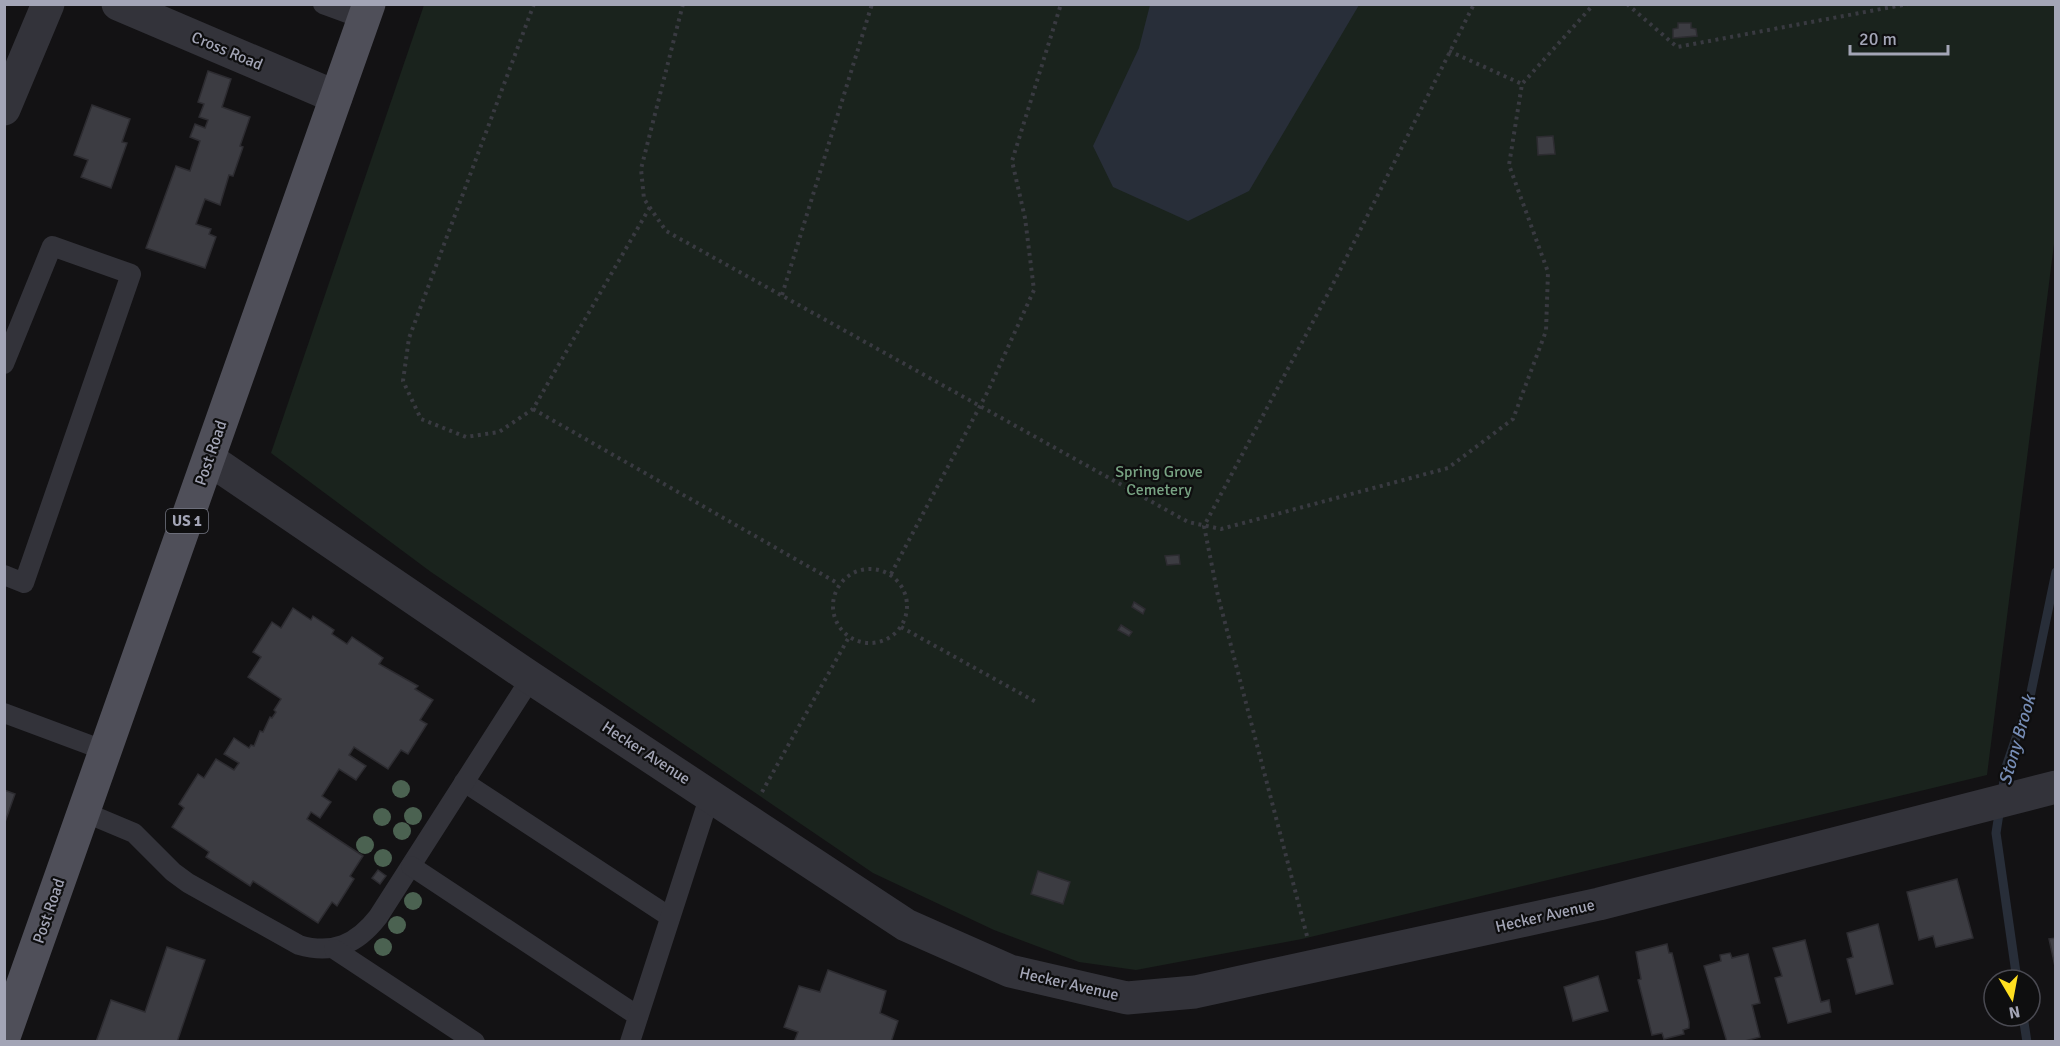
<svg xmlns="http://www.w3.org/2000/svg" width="2060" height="1046" font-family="Signika,sans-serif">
<rect width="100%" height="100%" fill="#131214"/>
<polygon fill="#1a231d" points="424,5 2055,5 2055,236 1987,775 1302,939 1136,970 1079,962 994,930 873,873 431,572 271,453"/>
<polygon fill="#282e39" points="1150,5 1359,5 1249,191 1188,221 1113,187 1093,146 1139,48"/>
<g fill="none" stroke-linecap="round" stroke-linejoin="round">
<g stroke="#282e39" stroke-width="9">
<polyline points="2002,794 2006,767 2030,697 2056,572"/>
<polyline points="2000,807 1996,833 2017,980"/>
<polyline points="2023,1016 2027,1042"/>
</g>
</g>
<g fill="#3c3c42" stroke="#2d2c31" stroke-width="1.5">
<polygon points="1678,23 1691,23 1691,28 1696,29 1697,36 1673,38 1673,29 1678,28"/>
<polygon points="208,71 231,79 222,107 250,117 240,146 243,147 233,176 229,175 220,205 205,199 196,224 211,229 209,234 216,237 205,268 146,248 176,166 190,171 200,141 190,137 195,124 205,128 208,120 199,117 204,104 198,102"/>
<polygon points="92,105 130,119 122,142 127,143 111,188 81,177 88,160 74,155"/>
<polygon points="1553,136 1555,154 1538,155 1537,137"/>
<polygon points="1179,555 1180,564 1167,565 1165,556"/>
<polygon points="1134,602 1145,609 1143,614 1132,607"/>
<polygon points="293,608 311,620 313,616 334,630 332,634 347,644 352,637 383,658 379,664 418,686 415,689 433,700 420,720 427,724 408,754 401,750 388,769 354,747 349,755 366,766 356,780 339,769 322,796 331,802 320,818 311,812 307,819 363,856 350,876 354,879 337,906 332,902 318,923 253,881 250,886 206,857 209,852 172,827 184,808 179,804 198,774 204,778 216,759 234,770 239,763 224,754 234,738 249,748 251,745 254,746 260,731 263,732 270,717 272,718 276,712 274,710 281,699 248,677 261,657 253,652 272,622 281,628"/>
<polygon points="1121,625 1132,632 1129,636 1118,630"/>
<polygon points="4,790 15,794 4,825"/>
<polygon points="378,870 386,876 380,884 372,878"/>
<polygon points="1038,871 1070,882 1063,904 1031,894"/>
<polygon points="1957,879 1973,938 1936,947 1933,936 1919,940 1907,892"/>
<polygon points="1878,924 1893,984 1856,994 1847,959 1853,957 1847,933"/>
<polygon points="2056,938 2056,971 2049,939"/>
<polygon points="1805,940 1821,1002 1829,1000 1831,1012 1788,1023 1775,978 1782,976 1773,948"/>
<polygon points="1667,944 1669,953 1672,953 1689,1022 1689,1028 1683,1030 1684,1034 1664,1039 1662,1033 1652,1035 1638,980 1641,979 1636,952"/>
<polygon points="167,947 205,960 177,1042 96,1042 111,1000 145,1012"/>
<polygon points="1730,953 1732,958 1748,954 1760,1003 1752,1005 1760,1037 1741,1042 1727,1042 1704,966 1721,961 1720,955"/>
<polygon points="828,970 886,991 880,1013 898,1021 891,1042 794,1042 798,1032 784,1027 799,986 820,992"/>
<polygon points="1598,976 1608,1011 1573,1021 1564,987"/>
</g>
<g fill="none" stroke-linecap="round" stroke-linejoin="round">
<g stroke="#393a41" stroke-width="4" stroke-dasharray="3 4.5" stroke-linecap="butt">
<polyline points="534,4 409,338 403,381 421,419 466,437 499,432 533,409 650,207"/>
<polyline points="683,4 641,169 644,199 666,231 1188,522 1221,529 1448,468 1513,419 1546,331 1548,272 1509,165 1522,84 1594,4"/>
<polyline points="1627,4 1677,47 1908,4"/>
<polyline points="1449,51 1522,84"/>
<polyline points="782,295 872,4"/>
<polyline points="533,409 839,584"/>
<circle cx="870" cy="606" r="37"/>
<polyline points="891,574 988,391 1034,290 1025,218 1012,161 1061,4"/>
<polyline points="901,627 1036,702"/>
<polyline points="762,792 849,637"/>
<polyline points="1307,936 1218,596 1204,526 1331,288 1474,4"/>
</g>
<g stroke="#33333a" stroke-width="20">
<polyline points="323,4 364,19"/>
<polyline points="4,364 52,246 131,274 24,583 4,575"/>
<polyline points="4,713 106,751"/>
<polyline points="464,782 670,917"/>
<path d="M84 812 134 833 173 872 188 883 299 945C333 955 357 944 378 917L531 678"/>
<polyline points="411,866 638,1016"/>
<polyline points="334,949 475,1042"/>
<polyline points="630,1042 710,795"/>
</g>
<polyline stroke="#33333a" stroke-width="33" points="118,4 336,97"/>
<g stroke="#33333a" stroke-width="33">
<polyline points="4,109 48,4"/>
<polyline points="209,459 531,678 906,925 1010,971 1127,998 1195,992 1599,904 2056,787"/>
</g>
<polyline stroke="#4f4f59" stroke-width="33" points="4,1037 369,4"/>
</g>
<g fill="#4b6251">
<circle cx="401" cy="789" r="9"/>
<circle cx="413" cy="816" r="9"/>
<circle cx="382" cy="817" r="9"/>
<circle cx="402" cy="831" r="9"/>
<circle cx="365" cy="845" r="9"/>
<circle cx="383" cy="858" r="9"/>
<circle cx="413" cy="901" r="9"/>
<circle cx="397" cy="925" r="9"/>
<circle cx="383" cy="947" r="9"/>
</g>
<g text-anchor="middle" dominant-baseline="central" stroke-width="4.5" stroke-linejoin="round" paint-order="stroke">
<rect fill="#0e0e0f" stroke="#767884" stroke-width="1.5" x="166" y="509" width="42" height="24" rx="4.5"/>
<g font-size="15" font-weight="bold" fill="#a3a5b6">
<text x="187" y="521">US 1</text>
</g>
<g font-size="16" fill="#a3a5b6" stroke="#0e0e0f">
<text transform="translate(227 51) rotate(23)">Cross Road</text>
<text transform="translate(211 453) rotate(-71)">Post Road</text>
<text transform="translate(646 753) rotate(33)">Hecker Avenue</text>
<text transform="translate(49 911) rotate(-71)">Post Road</text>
<text transform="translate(1545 916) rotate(-13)">Hecker Avenue</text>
<text transform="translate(1069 984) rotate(13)">Hecker Avenue</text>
</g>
<g font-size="16" fill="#78a383" stroke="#0e0e0f">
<text x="1159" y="472">Spring Grove<tspan x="1159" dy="18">Cemetery</tspan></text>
</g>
<g font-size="18" font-style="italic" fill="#768cb5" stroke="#0e0e0f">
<text transform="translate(2017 740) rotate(-74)">Stony Brook</text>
</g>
</g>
<rect width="2060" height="1046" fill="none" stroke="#a3a5b6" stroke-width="12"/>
<g transform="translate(2012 998) rotate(170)"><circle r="28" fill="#0e0e0f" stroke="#4a4a52" stroke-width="1.5"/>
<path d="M0-4.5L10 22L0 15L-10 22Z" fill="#ffdf20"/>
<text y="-9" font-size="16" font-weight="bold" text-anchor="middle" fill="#a3a5b6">N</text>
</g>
<path d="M1850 45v9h98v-9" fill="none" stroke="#a3a5b6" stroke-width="3"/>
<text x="1859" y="45" font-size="18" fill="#a3a5b6" stroke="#0e0e0f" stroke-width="4.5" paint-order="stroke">20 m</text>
</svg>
